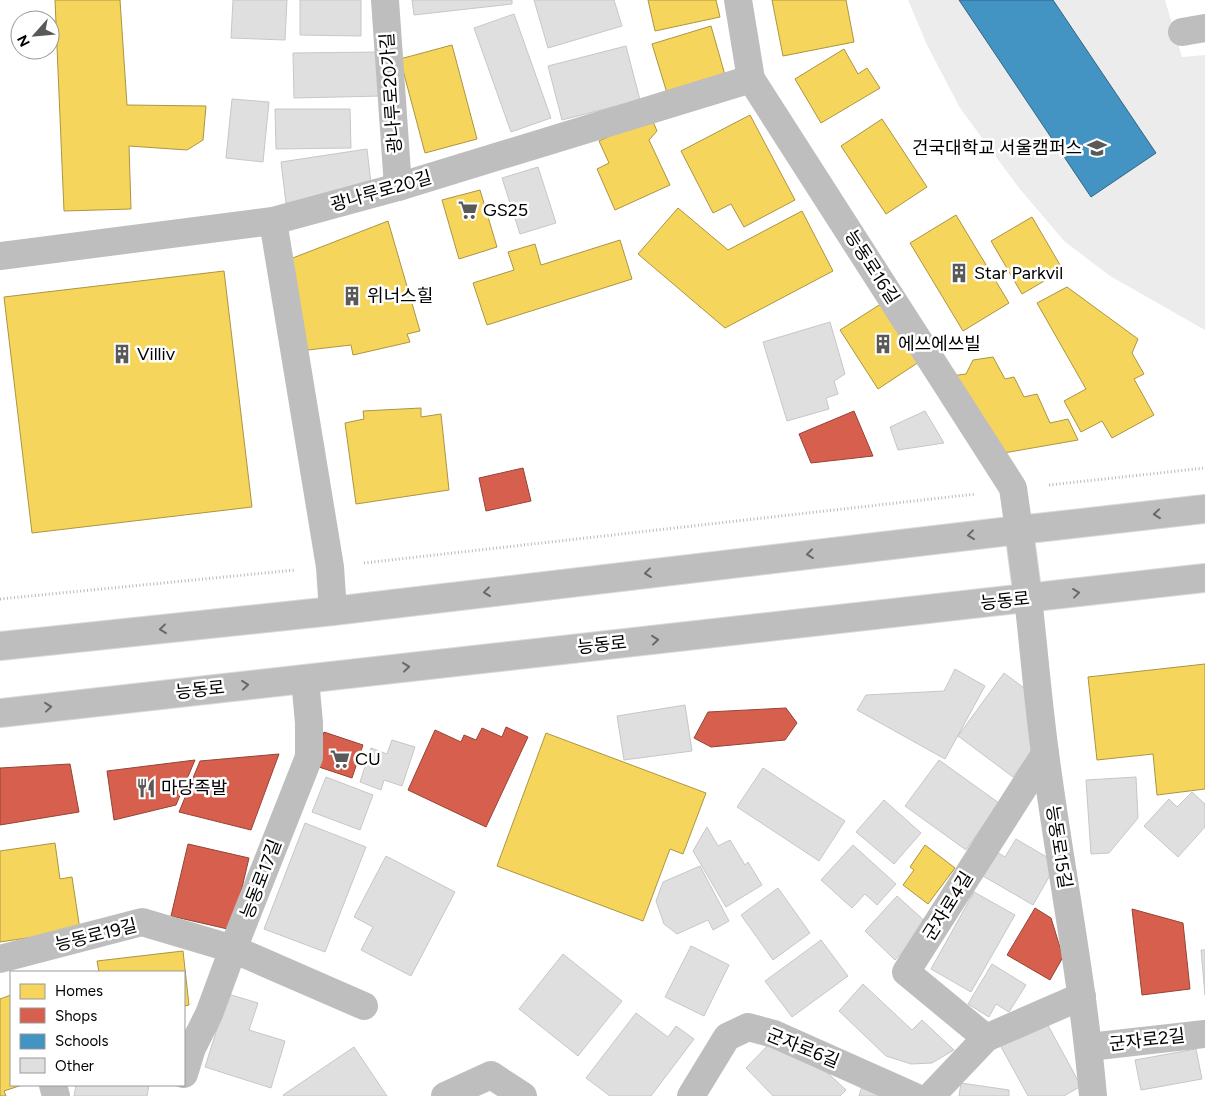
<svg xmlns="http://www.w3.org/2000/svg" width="1205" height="1096" font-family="Figtree,'Noto Sans KR',sans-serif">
<rect width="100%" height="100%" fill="#fff"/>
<polygon fill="#ececec" points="908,0 1165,0 1182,57 1205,55 1205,330 1110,276 1064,241 1019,188 960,108 927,45"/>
<g fill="#f6d55c" stroke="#ac9540">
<polygon points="55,0 120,0 127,105 206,106 203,140 187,150 129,146 131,209 64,211"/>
<polygon points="648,0 716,0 720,17 655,31"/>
<polygon points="772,0 846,0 854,42 783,56"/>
<polygon points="711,26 725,75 667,93 652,44"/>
<polygon points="452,45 477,139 425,153 400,59"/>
<polygon points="844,49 858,74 867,68 880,88 821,123 795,79"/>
<polygon points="750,115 795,200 744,227 731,204 713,213 681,151"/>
<polygon points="651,117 657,131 649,140 670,185 615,210 597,169 609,163 599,141"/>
<polygon points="882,119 927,187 886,214 841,146"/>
<polygon points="480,190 497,247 459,259 442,200"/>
<polygon points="678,208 728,250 802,211 833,271 725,328 638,254"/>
<polygon points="956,215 1009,303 963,331 910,243"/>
<polygon points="1032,217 1063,270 1022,294 991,241"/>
<polygon points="388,221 420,331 407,334 410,342 353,355 351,345 308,350 285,261"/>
<polygon points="620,240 632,279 487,325 473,283 514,270 508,252 535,244 541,265"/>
<polygon points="224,271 252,507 32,533 4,297"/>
<polygon points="1067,287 1138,339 1132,353 1144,374 1134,379 1154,415 1112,438 1102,421 1081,432 1064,401 1086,389 1037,303"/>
<polygon points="887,300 925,358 878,389 840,330"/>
<polygon points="993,357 1005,379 1014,377 1024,397 1037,394 1050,423 1068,419 1078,440 998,454 951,376 966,374 973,360"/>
<polygon points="421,408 421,417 441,414 449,490 356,504 345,423 364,419 363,411"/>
<polygon points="1205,664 1205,789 1157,795 1153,754 1097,760 1088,677"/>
<polygon points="546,733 706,793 683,854 670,849 643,921 497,866"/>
<polygon points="55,843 60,879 72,877 80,930 0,942 0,851"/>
<polygon points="925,845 955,868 928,904 903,885 914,870 910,867"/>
<polygon points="183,951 189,1005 184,1006 184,972 99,972 97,961"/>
<polygon points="11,995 11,1085 22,1085 4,1091 6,1096 0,1096 0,999"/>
</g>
<g fill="#d6604d" stroke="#964336">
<polygon points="854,411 873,456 811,463 799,434"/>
<polygon points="523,468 531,501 486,511 479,478"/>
<polygon points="786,708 797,723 785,740 711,747 694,738 708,712"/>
<polygon points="506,727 528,737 486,827 408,790 435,730 461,742 464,735 476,740 482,728 502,737"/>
<polygon points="324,732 363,745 352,778 313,765"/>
<polygon points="279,754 251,830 179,812 200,761"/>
<polygon points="195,760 176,805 114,820 107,771"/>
<polygon points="70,764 79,812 0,825 0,768"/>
<polygon points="188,844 249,858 232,930 171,916"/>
<polygon points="1035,908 1051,918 1063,957 1050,980 1007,955"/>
<polygon points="1132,909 1183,923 1190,989 1142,995"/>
</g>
<polygon fill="#4393c3" stroke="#2f6788" points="959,0 1053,0 1156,153 1091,197"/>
<g fill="#dfdfdf" stroke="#c7c7c7">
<polygon points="233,0 287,0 285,40 231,38"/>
<polygon points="300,0 361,0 361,36 300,35"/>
<polygon points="412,0 512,0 512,4 414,15"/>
<polygon points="534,0 614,0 622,26 548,48"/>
<polygon points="514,14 551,118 511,132 474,28"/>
<polygon points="626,46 640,100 562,120 548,66"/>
<polygon points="381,52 382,96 294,98 293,53"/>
<polygon points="232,99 269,102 263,162 226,158"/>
<polygon points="275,109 350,109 351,148 276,149"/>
<polygon points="367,149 371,184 336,197 286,203 281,162"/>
<polygon points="538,167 556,223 520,234 502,178"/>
<polygon points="830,322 845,374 834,381 838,394 826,398 829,409 787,421 763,342"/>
<polygon points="925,411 944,443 898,450 890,427"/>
<polygon points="955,669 985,686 945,759 857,710 866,695 944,691"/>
<polygon points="1004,673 1035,696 1036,746 1013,777 958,736"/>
<polygon points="685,705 692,751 624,760 617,716"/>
<polygon points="392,740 415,747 402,786 384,780 381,790 360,782 371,748 387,754"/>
<polygon points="939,760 999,803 966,850 905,806"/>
<polygon points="763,768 845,821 819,861 737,807"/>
<polygon points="326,777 373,795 360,830 312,812"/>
<polygon points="1136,777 1138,818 1109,853 1091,854 1086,780"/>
<polygon points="1192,792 1205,804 1205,827 1178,857 1144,826 1169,799 1177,807"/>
<polygon points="884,800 921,833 894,864 856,832"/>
<polygon points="305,823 366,847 325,952 264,929"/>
<polygon points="707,827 718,846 730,840 745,865 748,862 762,885 726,907 693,851"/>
<polygon points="1016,839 1057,863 1033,905 983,876 997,852 1005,857"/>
<polygon points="853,845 896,884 877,905 865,894 852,908 821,880"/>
<polygon points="386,856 455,892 411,976 361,950 373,927 354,917"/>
<polygon points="700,866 729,921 713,930 708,920 677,934 664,924 656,901 663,882"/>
<polygon points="778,888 810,933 773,960 741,915"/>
<polygon points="974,892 1015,915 971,992 931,969"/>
<polygon points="897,896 928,924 895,960 865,931"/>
<polygon points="821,940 848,976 792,1017 765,981"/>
<polygon points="691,946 729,965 704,1016 665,997"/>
<polygon points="1201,950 1205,950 1205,995"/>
<polygon points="563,954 622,1001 578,1056 519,1009"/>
<polygon points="992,964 1026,985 1009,1012 996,1004 989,1017 968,1004"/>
<polygon points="863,984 912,1030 922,1020 954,1050 932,1063 911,1064 886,1056 839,1011"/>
<polygon points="228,994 258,1003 249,1030 285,1041 271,1088 205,1067"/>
<polygon points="636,1013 668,1037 676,1026 694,1039 651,1096 610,1096 586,1078"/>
<polygon points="1045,1020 1081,1086 1064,1096 1028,1096 1000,1045"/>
<polygon points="772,1041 803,1050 846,1090 840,1096 773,1096 746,1068"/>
<polygon points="354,1047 387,1096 284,1096 283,1095"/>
<polygon points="1196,1049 1202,1079 1141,1090 1135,1060"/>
<polygon points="961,1083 1009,1090 1009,1096 959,1096"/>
<polygon points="76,1085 149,1085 147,1096 74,1096"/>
<polygon points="862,1086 892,1096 859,1096"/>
</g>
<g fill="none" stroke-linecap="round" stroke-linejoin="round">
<defs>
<g id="major">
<polyline points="1019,530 1028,598"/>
<polyline points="0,646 333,611 1019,530 1205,509"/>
<polyline points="0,713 1205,578"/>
</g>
</defs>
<use href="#major" stroke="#dbdbdb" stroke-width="30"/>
<g stroke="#b9b9b9" stroke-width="3" stroke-dasharray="1 2.5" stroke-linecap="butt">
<polyline points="1049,485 1205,468"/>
<polyline points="364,563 976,494"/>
<polyline points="0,599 295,570"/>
</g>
<g stroke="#bebebe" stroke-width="28">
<polyline points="385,0 398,187"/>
<polyline points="738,0 751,79 1013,488 1019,530"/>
<polyline points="1182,32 1205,28"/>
<polyline points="273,221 330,567 333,611"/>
<polyline points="0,256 273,221 398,187 751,79"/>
<path d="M1028 598C1034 650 1038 702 1045 753 1060 868 1083 981 1093 1096"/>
<polyline points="0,959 142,922 233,949 364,1006"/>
<polyline points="986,1038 906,972 1045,754"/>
<polyline points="1089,1047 1205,1034"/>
<polyline points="184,1074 192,1048 209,1014 233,949 309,757 309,723 305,679"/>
<polyline points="53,1085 56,1096"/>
<polyline points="445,1096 491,1075 523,1096"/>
<polyline points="691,1096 727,1037 748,1027 774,1034 913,1096"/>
<polyline points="931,1096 986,1038 1082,996"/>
</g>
<use href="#major" stroke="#bebebe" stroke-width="28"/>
</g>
<defs><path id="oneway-chevron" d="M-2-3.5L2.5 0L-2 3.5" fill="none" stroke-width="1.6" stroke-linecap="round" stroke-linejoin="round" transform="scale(1.25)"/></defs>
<g stroke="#686868">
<use href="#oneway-chevron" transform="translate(1157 514) rotate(174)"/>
<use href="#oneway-chevron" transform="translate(971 535) rotate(173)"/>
<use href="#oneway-chevron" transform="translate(810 554) rotate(173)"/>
<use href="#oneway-chevron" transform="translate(648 573) rotate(173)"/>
<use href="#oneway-chevron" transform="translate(487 592) rotate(173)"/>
<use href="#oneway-chevron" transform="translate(1076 593) rotate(-7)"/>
<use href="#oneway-chevron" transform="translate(163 629) rotate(174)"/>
<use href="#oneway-chevron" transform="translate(655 640) rotate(-6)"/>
<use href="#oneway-chevron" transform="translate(406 667) rotate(-6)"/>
<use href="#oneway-chevron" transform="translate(245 685) rotate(-6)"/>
<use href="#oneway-chevron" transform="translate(48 707) rotate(-6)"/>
</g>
<defs>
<symbol id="university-bare" viewBox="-9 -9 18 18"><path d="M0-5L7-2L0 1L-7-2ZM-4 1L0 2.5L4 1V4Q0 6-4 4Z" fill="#595959" stroke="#fff" stroke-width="2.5" paint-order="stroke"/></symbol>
<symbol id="supermarket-bare" viewBox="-9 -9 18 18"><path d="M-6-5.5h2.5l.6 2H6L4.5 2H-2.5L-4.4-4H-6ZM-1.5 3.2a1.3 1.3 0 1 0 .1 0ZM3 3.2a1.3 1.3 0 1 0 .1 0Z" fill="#595959" stroke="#fff" stroke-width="2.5" paint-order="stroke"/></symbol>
<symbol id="building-bare" viewBox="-9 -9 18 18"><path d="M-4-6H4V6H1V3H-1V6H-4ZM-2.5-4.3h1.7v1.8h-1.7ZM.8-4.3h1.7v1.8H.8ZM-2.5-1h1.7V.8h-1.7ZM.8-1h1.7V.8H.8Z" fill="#595959" stroke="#fff" stroke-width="2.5" paint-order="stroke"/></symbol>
<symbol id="restaurant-bare" viewBox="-9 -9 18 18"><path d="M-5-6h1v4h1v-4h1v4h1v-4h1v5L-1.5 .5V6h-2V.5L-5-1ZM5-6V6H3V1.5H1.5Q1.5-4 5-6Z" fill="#595959" stroke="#fff" stroke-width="2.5" paint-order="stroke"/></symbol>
</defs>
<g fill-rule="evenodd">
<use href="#university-bare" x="1083" y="134" width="28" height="28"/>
<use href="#supermarket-bare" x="454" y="196" width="28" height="28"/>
<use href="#building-bare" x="945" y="259" width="28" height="28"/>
<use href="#building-bare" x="338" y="282" width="28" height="28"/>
<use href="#building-bare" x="869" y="330" width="28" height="28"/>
<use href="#building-bare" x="108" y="340" width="28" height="28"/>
<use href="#supermarket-bare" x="326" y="745" width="28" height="28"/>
<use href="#restaurant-bare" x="132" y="774" width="28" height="28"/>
</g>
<g text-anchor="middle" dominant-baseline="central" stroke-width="5" stroke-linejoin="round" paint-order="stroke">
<g font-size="18" fill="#000" stroke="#fff">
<text transform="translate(391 93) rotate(-94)">광나루로20가길</text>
<text transform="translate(381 191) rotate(-16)">광나루로20길</text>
<text transform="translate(872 267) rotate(57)">능동로16길</text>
<text transform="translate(1005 601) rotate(-6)">능동로</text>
<text transform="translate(602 645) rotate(-6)">능동로</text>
<text transform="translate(200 690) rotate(-6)">능동로</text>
<text transform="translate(1059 847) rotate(81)">능동로15길</text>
<text transform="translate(261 879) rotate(-69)">능동로17길</text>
<text transform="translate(948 906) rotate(-58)">군자로4길</text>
<text transform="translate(96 935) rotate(-14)">능동로19길</text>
<text transform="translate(1147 1040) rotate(-7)">군자로2길</text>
<text transform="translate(803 1048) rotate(22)">군자로6길</text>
</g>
<g font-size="18" fill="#000" stroke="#fff" text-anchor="start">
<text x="1082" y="148" text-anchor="end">건국대학교 서울캠퍼스</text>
<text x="483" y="210">GS25</text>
<text x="974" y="273">Star Parkvil</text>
<text x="367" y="296">위너스힐</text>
<text x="898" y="344">에쓰에쓰빌</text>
<text x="137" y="354">Villiv</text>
<text x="355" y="759">CU</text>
<text x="161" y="788">마당족발</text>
</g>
</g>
<rect x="10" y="971" width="175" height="115" fill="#ffffff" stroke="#999999"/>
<rect x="20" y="984" width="25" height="15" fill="#f6d55c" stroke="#999999"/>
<text x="55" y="996" font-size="15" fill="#000000">Homes</text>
<rect x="20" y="1008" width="25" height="15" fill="#d6604d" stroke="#999999"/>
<text x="55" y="1021" font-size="15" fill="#000000">Shops</text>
<rect x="20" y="1034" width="25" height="15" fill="#4393c3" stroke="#999999"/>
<text x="55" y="1046" font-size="15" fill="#000000">Schools</text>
<rect x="20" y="1058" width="25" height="15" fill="#dfdfdf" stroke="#999999"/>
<text x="55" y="1071" font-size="15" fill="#000000">Other</text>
<g transform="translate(35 35) rotate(243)"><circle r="24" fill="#ffffff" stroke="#999999"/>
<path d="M0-4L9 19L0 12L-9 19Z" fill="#595959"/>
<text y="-8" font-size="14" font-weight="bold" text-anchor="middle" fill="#000000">N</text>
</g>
</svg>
